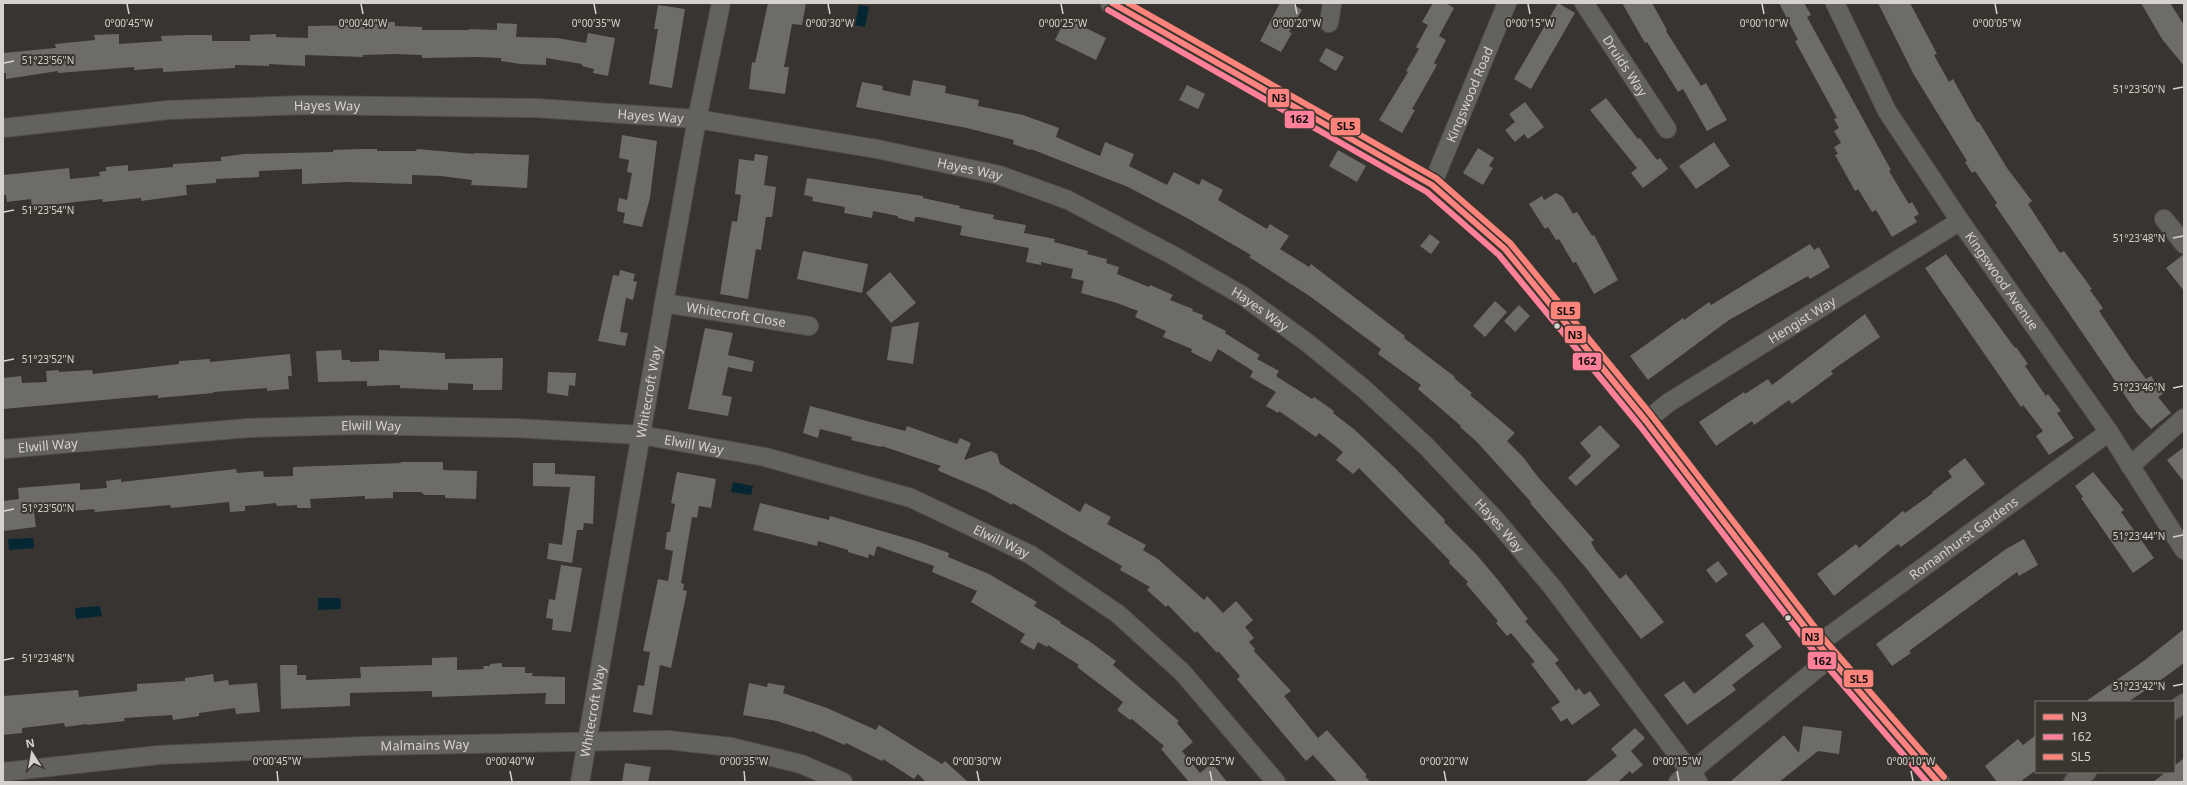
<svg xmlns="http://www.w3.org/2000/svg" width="2187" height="785" font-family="'Noto Sans',sans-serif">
<rect width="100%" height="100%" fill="#373431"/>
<g fill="#052734">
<polygon points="859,5 869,7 865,27 855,25"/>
<polygon points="733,482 753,486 751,495 731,492"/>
<polygon points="33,538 34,548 9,550 8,539"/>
<polygon points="318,598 340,598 341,609 318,610"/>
<polygon points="100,606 102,616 76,619 75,608"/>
</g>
<g fill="#6e6c69">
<polygon points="768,3 806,3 802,25 792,24 784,67 789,67 785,94 749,89 752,62 755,63"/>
<polygon points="1280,3 1291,3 1302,10 1289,32 1292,33 1281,52 1260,41"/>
<polygon points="1433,3 1446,3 1454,8 1439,36 1446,40 1434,63 1437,65 1412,109 1415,110 1402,133 1379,120 1408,72 1406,71 1419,49 1416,47 1428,25 1422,22"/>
<polygon points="1558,3 1575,13 1531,89 1514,79"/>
<polygon points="1622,3 1652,3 1667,30 1666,31 1701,86 1706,83 1727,120 1707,131 1683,89 1678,92 1647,42 1645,43"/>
<polygon points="1779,3 1804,3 1811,15 1807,17 1891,170 1889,171 1909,204 1912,202 1919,214 1914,217 1917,222 1892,237 1876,210 1872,212 1858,189 1855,191 1835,155 1838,154 1834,147 1841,143 1834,131 1839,128 1834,119 1837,118 1795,41 1798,40"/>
<polygon points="1878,3 1910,3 1937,54 1934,55 1949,82 1953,79 1977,122 1979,122 2007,168 2032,201 2028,204 2060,253 2064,251 2092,289 2090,290 2103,308 2099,311 2132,360 2146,379 2151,376 2163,394 2158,397 2171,413 2151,429 2136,412 2107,369 1995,205 1997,203 1975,171 1972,173 1965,162 1967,161 1914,75"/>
<polygon points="2141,3 2170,3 2184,25 2184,66 2162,39"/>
<polygon points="658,5 685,9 672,88 649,84 658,29 654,29"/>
<polygon points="1066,18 1106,38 1096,60 1055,40"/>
<polygon points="366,22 395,22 395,26 422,27 422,30 469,30 469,29 497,30 497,23 517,24 516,37 557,38 586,43 588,33 615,38 608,76 593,73 594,69 582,66 582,64 546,58 546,65 520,64 501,61 501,58 477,57 422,58 422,55 395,54 363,55 363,57 305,55 305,66 269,64 269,66 235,65 235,68 218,69 163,72 163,68 134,70 134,67 58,73 58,71 6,79 6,73 3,73 3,53 56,48 55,44 95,40 94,35 119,34 119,44 162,41 161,36 187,35 212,35 212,41 250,41 250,35 276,34 276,37 308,38 308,26 366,25"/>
<polygon points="1326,48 1344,57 1336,71 1319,61"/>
<polygon points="913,80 946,86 945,93 979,100 978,106 1023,115 1059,128 1056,137 1100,156 1105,142 1134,154 1129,166 1167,185 1174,172 1199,185 1202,179 1223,190 1218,200 1267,229 1270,224 1289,236 1280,249 1309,267 1311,264 1405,336 1404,338 1455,377 1454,378 1472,393 1470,395 1515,433 1507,441 1523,457 1538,477 1594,540 1591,542 1596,551 1620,579 1626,574 1664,622 1641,639 1586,568 1530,503 1531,502 1477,442 1460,427 1461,426 1418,389 1421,385 1378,354 1381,349 1311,297 1249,257 1251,255 1187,218 1128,187 1031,149 1030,150 1013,144 1014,140 967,128 856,107 862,82 883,86 882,90 910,96"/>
<polygon points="1187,85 1205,94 1198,109 1179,100"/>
<polygon points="1606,98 1638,139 1640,138 1657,160 1660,158 1668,169 1643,188 1631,173 1637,168 1590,110"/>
<polygon points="1525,102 1544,127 1528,139 1524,134 1515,142 1505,130 1515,122 1509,114"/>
<polygon points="622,135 657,141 650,198 642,227 623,223 625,213 617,211 619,198 627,200 632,173 627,172 629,160 619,158"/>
<polygon points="1714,142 1730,166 1696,189 1679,166"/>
<polygon points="1478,148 1494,158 1489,166 1493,168 1483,185 1463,173"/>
<polygon points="360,149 377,149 377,151 416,151 417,149 474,154 474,153 529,155 527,188 471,185 472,180 441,176 412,175 412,184 348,182 302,184 302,169 259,171 259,177 216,179 216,183 186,185 187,195 141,201 141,198 103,202 102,199 32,207 31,199 7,202 6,195 3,195 4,175 69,168 70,179 100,176 99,172 106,171 106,167 128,165 128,171 173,167 173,164 221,161 221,157 244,154 333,152 333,150"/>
<polygon points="1338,150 1366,166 1357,182 1329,166"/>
<polygon points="755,154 768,156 764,185 776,187 772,217 766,217 761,250 756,249 748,299 720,294 732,221 737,222 741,195 735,194 739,159 754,161"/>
<polygon points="807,178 923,196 923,198 960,206 959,208 994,215 993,219 1026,225 1024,233 1055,239 1054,242 1088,251 1087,254 1107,259 1106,263 1119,267 1117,274 1149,287 1150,285 1173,295 1170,300 1193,309 1192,311 1203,315 1202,319 1226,331 1225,333 1260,355 1257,359 1279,371 1276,376 1312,399 1314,397 1334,411 1333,413 1355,430 1396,469 1445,520 1444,522 1476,554 1498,580 1528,619 1525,621 1559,660 1555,663 1576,691 1579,688 1584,695 1590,691 1600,705 1572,725 1567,718 1561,722 1551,708 1560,702 1531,664 1535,662 1511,633 1507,636 1496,623 1498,621 1466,584 1468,582 1449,563 1450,561 1359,468 1353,474 1336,460 1343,452 1319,433 1316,437 1279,411 1278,413 1266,406 1276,392 1250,377 1253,371 1218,349 1211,362 1191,352 1192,349 1163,337 1166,331 1135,317 1138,311 1117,303 1081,293 1084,281 1071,278 1073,269 1050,264 1041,262 1041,265 1026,262 1029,248 960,235 962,226 919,217 915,217 914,222 898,218 898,216 873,211 872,218 844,213 845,207 812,201 813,197 804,195"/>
<polygon points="1556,193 1563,197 1573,214 1577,212 1592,236 1594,235 1618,280 1594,294 1576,262 1573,263 1559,239 1556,240 1548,227 1545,229 1529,204 1542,196 1544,200"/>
<polygon points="1430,234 1440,242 1431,254 1420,246"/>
<polygon points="1810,244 1814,250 1819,247 1830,267 1810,279 1808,276 1729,320 1648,380 1630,356 1683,318 1684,320 1709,302 1711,305"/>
<polygon points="803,251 868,264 862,293 797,279"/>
<polygon points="1946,254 2015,348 2016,347 2028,364 2025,366 2046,396 2048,394 2061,411 2057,413 2074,438 2049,455 2036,436 2043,431 2023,405 2021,407 1925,268"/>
<polygon points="2184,254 2184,291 2166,268"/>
<polygon points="620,270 635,274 633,281 637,282 633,300 626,298 620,332 628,333 625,346 598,341 613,275 619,276"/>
<polygon points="890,272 916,303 891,323 866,293"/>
<polygon points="1495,301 1507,312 1485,337 1473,326"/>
<polygon points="1519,305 1530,316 1515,332 1504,321"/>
<polygon points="1865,314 1880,337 1831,371 1833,374 1792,404 1789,400 1754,425 1752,421 1716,446 1699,422 1744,392 1745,394 1768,379 1772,385"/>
<polygon points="919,322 913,364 887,360 892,327"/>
<polygon points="705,328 733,333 728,355 754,361 752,372 728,367 722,395 732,397 728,416 688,409"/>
<polygon points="341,350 342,360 350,360 350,362 379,361 379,350 445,353 445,359 503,358 502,390 473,390 473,384 448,383 448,390 400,388 400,385 367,386 367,381 318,382 316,351"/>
<polygon points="290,354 292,376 288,376 289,389 267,391 267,388 213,392 213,393 158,398 158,395 3,409 3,378 21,376 22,383 47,382 46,371 59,370 59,372 92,370 93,374 179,364 179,361 210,359 210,362"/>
<polygon points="548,372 576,373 575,386 569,385 568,396 547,393"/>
<polygon points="810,406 905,431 907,426 957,444 960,438 971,443 964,460 991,451 997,454 1000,464 1080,512 1085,503 1111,517 1107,524 1146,545 1143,550 1158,559 1204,600 1207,596 1223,613 1236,601 1253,620 1245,627 1254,638 1249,642 1255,649 1254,651 1291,691 1284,696 1318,738 1327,730 1367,775 1365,776 1370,782 1337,782 1313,755 1306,761 1237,679 1240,676 1218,651 1217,653 1197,631 1195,633 1168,605 1166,607 1147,590 1150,587 1120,570 1122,566 1013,503 1012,505 986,491 939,471 938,469 941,466 882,446 881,447 851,440 852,437 820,429 818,438 803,433"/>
<polygon points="1600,425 1620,446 1576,486 1568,478 1591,456 1580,443"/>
<polygon points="2184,447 2184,482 2167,460"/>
<polygon points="1965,458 1985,484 1901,547 1898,544 1834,596 1817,574 1856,544 1859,548 1903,511 1905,513 1933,493 1932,492 1952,477 1948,471"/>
<polygon points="401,462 443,462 443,470 477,471 476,499 445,498 445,495 425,495 421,492 393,492 393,498 365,499 365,496 310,499 311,508 297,508 297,505 277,506 276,503 245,506 245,511 230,512 229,502 171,508 170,505 95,512 94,509 61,512 60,502 33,505 36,527 3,531 3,501 19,499 18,488 80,483 80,490 107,488 106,481 121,479 121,482 236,469 237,473 263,471 264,477 293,476 293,467 401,463"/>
<polygon points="533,463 555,463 555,474 595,476 593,524 584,523 583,530 577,530 572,563 547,559 549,543 562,545 570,487 533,486"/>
<polygon points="677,472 716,479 711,508 699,506 697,518 692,517 681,583 684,584 683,590 687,591 671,668 660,665 652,715 633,712 638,685 644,686 650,652 643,651 658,579 668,581 673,551 665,549 667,532 670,532 675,504 671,503"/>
<polygon points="2093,472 2124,510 2121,512 2154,558 2133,573 2081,498 2083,497 2075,486"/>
<polygon points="760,503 829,520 830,516 916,541 949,553 948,557 989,574 1037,602 1034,606 1061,622 1060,623 1089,641 1116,661 1113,665 1179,721 1177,723 1193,742 1182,751 1200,773 1212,763 1227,782 1189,782 1161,749 1164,746 1132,719 1130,720 1117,710 1123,702 1077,667 1079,665 1048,645 1047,647 1038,642 1034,650 1020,642 1025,634 971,602 977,591 932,572 934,566 877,546 874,556 869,554 868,558 848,552 848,550 818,541 817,546 753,530"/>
<polygon points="2024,539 2038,565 2019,576 2017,572 1909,651 1911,653 1892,666 1876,644 2006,549"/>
<polygon points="1718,561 1728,574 1716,583 1706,570"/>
<polygon points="561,565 582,568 571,632 552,630 553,619 546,618 549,599 555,600"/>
<polygon points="1763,622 1782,647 1732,685 1736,690 1687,725 1664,695 1684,681 1694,694 1754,646 1745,635"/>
<polygon points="2184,629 2184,663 2165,677 2128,702 2085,702 2145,660"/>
<polygon points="457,657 457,670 484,669 483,666 490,666 490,664 502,663 502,667 525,667 525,673 533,673 532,676 565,677 565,704 545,704 546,693 432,697 432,691 350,693 350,706 281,709 280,665 297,665 297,675 306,675 306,680 361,678 360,667 432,665 432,658"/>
<polygon points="213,674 214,682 228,680 229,685 257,683 260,712 236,714 235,708 199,713 199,716 173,720 172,715 124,718 125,721 87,725 87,724 65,727 64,723 22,728 22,733 3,735 3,696 78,690 79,697 137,691 137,684 185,681 185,678"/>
<polygon points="749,683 767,687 768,683 785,686 783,693 827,708 876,730 879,725 942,764 945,761 968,782 926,782 918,774 914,779 883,759 882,761 846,743 845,745 812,731 811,732 777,721 743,715"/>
<polygon points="1803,726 1842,731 1839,754 1818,751 1779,782 1730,782 1784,735 1799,753"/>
<polygon points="1635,728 1645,738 1631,751 1643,765 1632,774 1630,771 1618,782 1585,782 1617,756 1611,749"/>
<polygon points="2036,735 2036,770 2020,782 1997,782 1985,766 2018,739 2023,745"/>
<polygon points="2184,758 2184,782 2153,782 2166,772 2174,772 2174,766"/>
<polygon points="625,763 651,767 648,782 622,782"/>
</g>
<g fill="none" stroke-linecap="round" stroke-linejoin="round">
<defs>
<g id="minor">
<path id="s1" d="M1584 3 1667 129"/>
<path id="s2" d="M1835 3 1887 111 1960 221 2109 432 2184 550"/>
<polyline points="1329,23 1332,3"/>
<path id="s3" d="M3 128 168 110 305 105 536 108 697 119 877 149 999 175 1068 200 1174 256 1243 296 1309 344 1364 389 1426 446 1495 519 1553 588 1698 782"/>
<path id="s4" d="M1432 185 1507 3"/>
<polyline points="2164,219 2184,244"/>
<path id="s5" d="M664 303 809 326"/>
<path id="s6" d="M1646 421 1668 403 1960 221"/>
<path id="s7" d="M3 449 248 428 357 425 514 428 641 435 765 457 911 498 1031 555 1118 614 1183 673 1276 782"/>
<polyline points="2130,466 2184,418"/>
<path id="s8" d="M1818 644 2109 432"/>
<polyline points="2174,710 2184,703"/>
<path id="s9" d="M3 772 159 755 366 746 667 740 731 747 801 764 843 782"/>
<path id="s10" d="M580 782 664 303 697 119 721 3"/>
<polyline points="1678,782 1830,658"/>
<polyline points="2073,782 2087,772"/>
</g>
<polyline id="secondary" points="1112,3 1432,185 1505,249 1646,421 1818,644 1938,782"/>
</defs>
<use href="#minor" stroke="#52504d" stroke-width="20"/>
<use href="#secondary" stroke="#52504d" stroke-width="24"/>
<use href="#minor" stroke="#64625f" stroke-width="18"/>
<use href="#secondary" stroke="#64625f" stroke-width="22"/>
<defs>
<polyline id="bus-1" points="1112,3 1432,185 1505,249 1646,421 1818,644 1938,782"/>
<polyline id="bus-2" points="1108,10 1427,192 1499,255 1640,426 1812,649 1927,782"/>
<polyline id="bus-3" points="1128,3 1436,178 1510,243 1652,416 1824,639 1944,777"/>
</defs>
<use href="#bus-1" stroke="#3a352e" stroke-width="9"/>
<use href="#bus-2" stroke="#3a352e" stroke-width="9"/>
<use href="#bus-3" stroke="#3a352e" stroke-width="9"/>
<use href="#bus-1" stroke="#ff8380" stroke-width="6"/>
<use href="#bus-2" stroke="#ff8098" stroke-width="6"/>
<use href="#bus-3" stroke="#fe847b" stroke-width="6"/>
</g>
<path fill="none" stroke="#d5d2ce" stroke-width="1.5" d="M127 4 129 14M361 4 363 14M594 4 596 14M828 4 830 14M1061 4 1063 14M1295 4 1297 14M1528 4 1530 14M1762 4 1764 14M1995 4 1997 14M4 63 14 61M2173 89 2183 87M4 212 14 210M2173 238 2183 236M4 361 14 359M2173 388 2183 386M4 511 14 509M2173 537 2183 535M4 660 14 658M2173 686 2183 684M277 771 278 781M510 771 512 781M744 771 745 781M977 771 979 781M1210 771 1212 781M1444 771 1446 781M1677 771 1679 781M1911 771 1913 781"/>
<g fill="#d5d2ce" stroke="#3a352e" stroke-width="1.5">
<circle cx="1557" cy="326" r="3.5"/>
<circle cx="1788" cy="618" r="3.5"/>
</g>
<g text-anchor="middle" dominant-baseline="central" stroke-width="4" stroke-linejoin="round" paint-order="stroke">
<g font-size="13" fill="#d5d2ce" stroke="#3a352e">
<text stroke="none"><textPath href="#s1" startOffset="75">Druids Way</textPath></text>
<text stroke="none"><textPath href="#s4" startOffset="98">Kingswood Road</textPath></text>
<text stroke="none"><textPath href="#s3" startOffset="325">Hayes Way</textPath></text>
<text stroke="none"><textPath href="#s3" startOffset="649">Hayes Way</textPath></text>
<text stroke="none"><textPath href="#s3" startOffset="973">Hayes Way</textPath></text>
<text stroke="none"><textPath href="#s2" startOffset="325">Kingswood Avenue</textPath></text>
<text stroke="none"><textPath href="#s3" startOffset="1297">Hayes Way</textPath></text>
<text stroke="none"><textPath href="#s5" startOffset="73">Whitecroft Close</textPath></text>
<text stroke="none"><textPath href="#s6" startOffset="186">Hengist Way</textPath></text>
<text stroke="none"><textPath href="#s10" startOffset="396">Whitecroft Way</textPath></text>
<text stroke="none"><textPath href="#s7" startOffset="369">Elwill Way</textPath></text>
<text stroke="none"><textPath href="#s7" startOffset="693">Elwill Way</textPath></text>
<text stroke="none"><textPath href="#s7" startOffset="45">Elwill Way</textPath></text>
<text stroke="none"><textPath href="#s3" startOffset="1621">Hayes Way</textPath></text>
<text stroke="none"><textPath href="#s8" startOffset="180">Romanhurst Gardens</textPath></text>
<text stroke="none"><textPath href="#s7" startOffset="1017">Elwill Way</textPath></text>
<text stroke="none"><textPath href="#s10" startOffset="72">Whitecroft Way</textPath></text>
<text stroke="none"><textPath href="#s9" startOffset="423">Malmains Way</textPath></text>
</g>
</g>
<g font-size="10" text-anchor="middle" fill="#d5d2ce" stroke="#3a352e" stroke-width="4" stroke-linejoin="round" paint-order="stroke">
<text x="129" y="27">0°00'45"W</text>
<text x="363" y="27">0°00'40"W</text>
<text x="596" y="27">0°00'35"W</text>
<text x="830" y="27">0°00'30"W</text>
<text x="1063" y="27">0°00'25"W</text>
<text x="1297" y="27">0°00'20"W</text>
<text x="1530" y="27">0°00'15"W</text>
<text x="1764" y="27">0°00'10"W</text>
<text x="1997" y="27">0°00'05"W</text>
<text x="48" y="64">51°23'56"N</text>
<text x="2139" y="93">51°23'50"N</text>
<text x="48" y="214">51°23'54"N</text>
<text x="2139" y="242">51°23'48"N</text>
<text x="48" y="363">51°23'52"N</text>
<text x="2139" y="391">51°23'46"N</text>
<text x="48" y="512">51°23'50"N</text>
<text x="2139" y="540">51°23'44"N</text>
<text x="48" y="662">51°23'48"N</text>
<text x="2139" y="690">51°23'42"N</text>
<text x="277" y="765">0°00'45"W</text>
<text x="510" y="765">0°00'40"W</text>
<text x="744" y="765">0°00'35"W</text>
<text x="977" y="765">0°00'30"W</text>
<text x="1210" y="765">0°00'25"W</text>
<text x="1444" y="765">0°00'20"W</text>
<text x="1677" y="765">0°00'15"W</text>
<text x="1911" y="765">0°00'10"W</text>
</g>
<g stroke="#3a352e" stroke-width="1.5">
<rect x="1267" y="88" width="23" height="20" rx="4" fill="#ff8380"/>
<rect x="1284" y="110" width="31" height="19" rx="4" fill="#ff8098"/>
<rect x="1330" y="117" width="31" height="19" rx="4" fill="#fe847b"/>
<rect x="1550" y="301" width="31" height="19" rx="4" fill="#fe847b"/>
<rect x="1564" y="325" width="23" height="19" rx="4" fill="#ff8380"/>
<rect x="1572" y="352" width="30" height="19" rx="4" fill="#ff8098"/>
<rect x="1801" y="627" width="23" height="19" rx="4" fill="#ff8380"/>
<rect x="1807" y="651" width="30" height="19" rx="4" fill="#ff8098"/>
<rect x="1843" y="669" width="31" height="19" rx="4" fill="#fe847b"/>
</g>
<g font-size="11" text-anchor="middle" font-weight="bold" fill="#111">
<text x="1279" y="102">N3</text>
<text x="1299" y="123">162</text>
<text x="1346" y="130">SL5</text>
<text x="1566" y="315">SL5</text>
<text x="1575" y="339">N3</text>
<text x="1587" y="365">162</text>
<text x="1812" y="641">N3</text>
<text x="1822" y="665">162</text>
<text x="1859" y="683">SL5</text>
</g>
<rect width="2187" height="785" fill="none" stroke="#d5d2ce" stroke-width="8"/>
<rect x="2035" y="701" width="140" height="72" fill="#3a352e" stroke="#78746e"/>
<rect x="2043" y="714" width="20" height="6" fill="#ff8380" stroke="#78746e"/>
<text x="2071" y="721" font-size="12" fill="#d5d2ce">N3</text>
<rect x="2043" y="734" width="20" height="6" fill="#ff8098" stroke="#78746e"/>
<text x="2071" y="741" font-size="12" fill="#d5d2ce">162</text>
<rect x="2043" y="754" width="20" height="6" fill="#fe847b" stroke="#78746e"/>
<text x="2071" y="761" font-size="12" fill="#d5d2ce">SL5</text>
<g transform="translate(32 753) rotate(349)" stroke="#3a352e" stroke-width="3" paint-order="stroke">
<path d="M0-3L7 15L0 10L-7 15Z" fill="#d5d2ce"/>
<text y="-6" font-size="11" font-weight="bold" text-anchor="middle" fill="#d5d2ce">N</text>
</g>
</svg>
